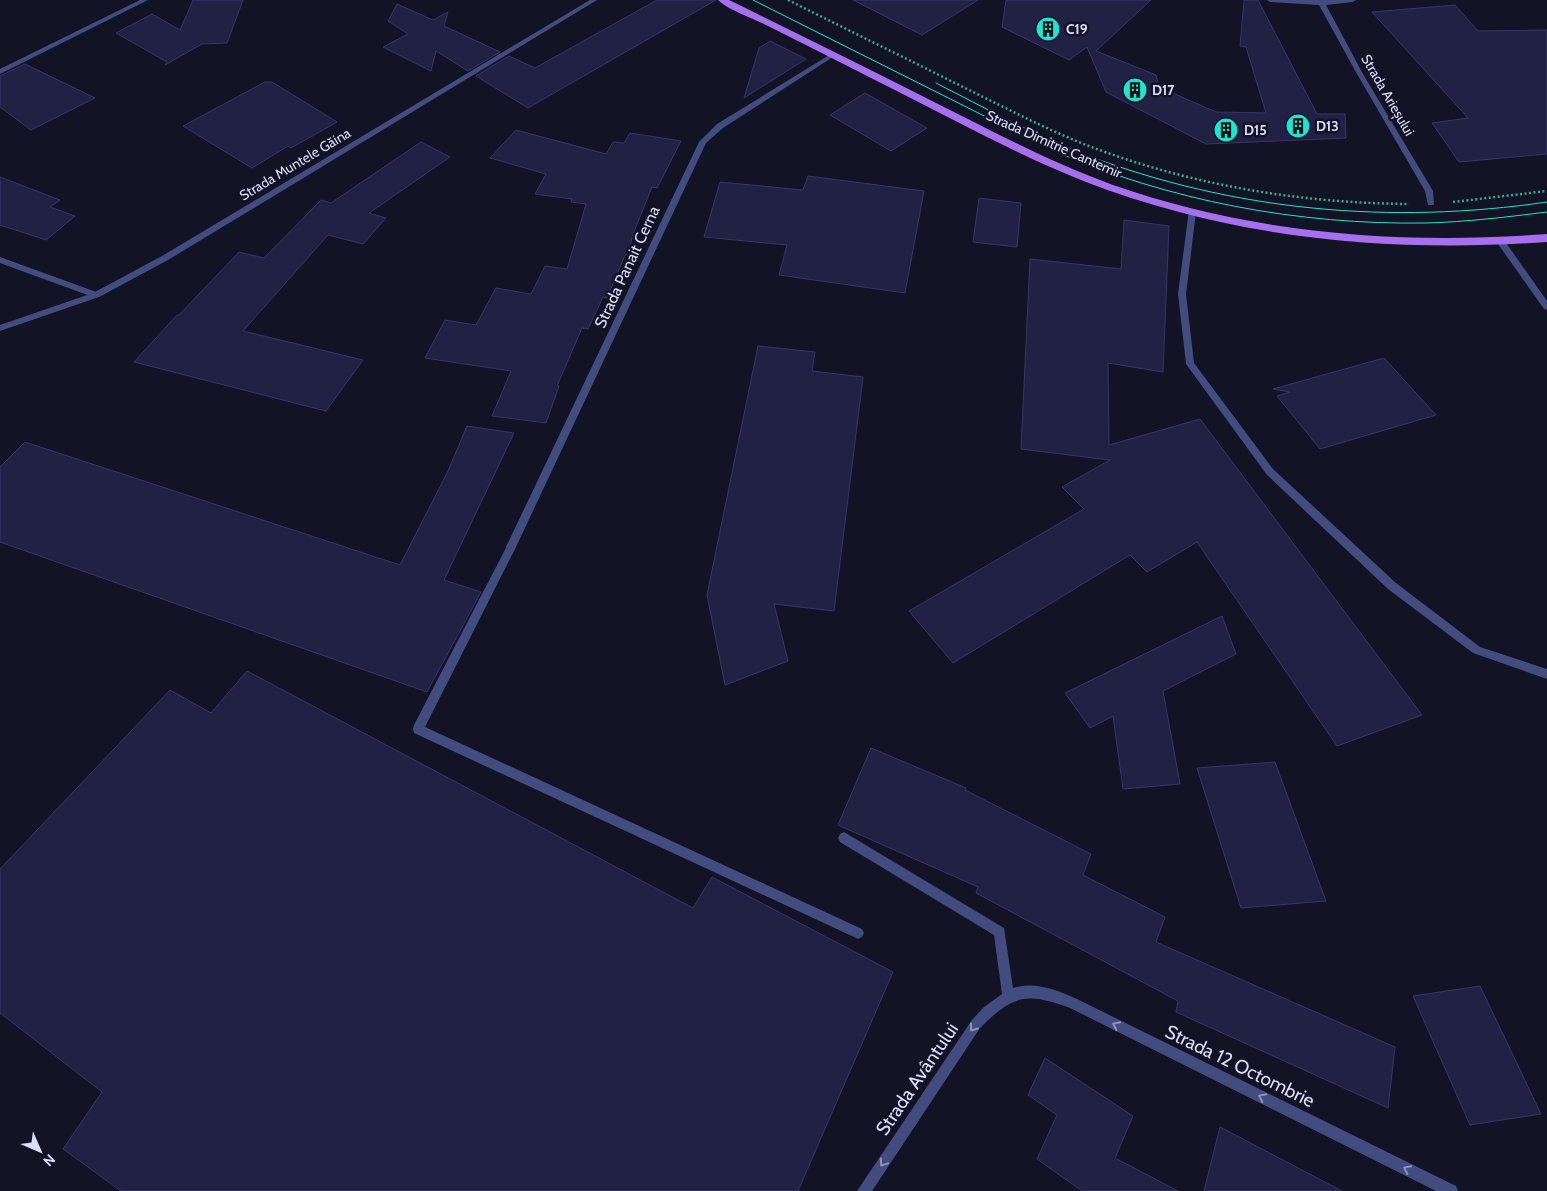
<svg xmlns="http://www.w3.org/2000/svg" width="1547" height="1191" font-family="Cabin,sans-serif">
<rect width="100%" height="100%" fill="#121325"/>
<g fill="#212144" stroke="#36356d">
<polygon points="193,0 243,0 227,43 202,44 165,65 167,62 116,33 152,14 180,30"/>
<polygon points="657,0 716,0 528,108 476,76 509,56 535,68"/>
<polygon points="853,0 978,0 922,35"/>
<polygon points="1006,0 1151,0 1096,51 1156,75 1159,87 1216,112 1266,113 1246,47 1240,46 1244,0 1258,0 1317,114 1345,114 1346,138 1206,144 1106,92 1087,47 1069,60 1002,27"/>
<polygon points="397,4 433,20 448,12 444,26 500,52 468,71 436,51 431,71 383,47 408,34 388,21"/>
<polygon points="1455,5 1478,31 1547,30 1547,154 1459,162 1432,123 1468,118 1372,12"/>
<polygon points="770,41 806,59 744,98 759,48"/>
<polygon points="25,64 95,98 31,130 0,107 0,76"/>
<polygon points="265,82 272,82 337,122 291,148 288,146 252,168 183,126"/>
<polygon points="865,93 927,128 891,151 830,115"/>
<polygon points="516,130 606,154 613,142 624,143 630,133 681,141 657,188 652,187 633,234 628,255 625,255 607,298 603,297 588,329 582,328 557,386 559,386 546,423 492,416 511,371 425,358 445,320 476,325 496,288 531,294 545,266 567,269 586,204 571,202 572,199 535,194 546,174 490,158"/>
<polygon points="421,142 450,157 369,213 386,218 363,244 328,235 243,331 363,360 326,411 134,362 177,315 179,315 239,252 264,258 321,200 331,203"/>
<polygon points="808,176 924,191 905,293 779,275 787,245 704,237 720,182 803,190"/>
<polygon points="0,177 60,200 50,207 75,216 46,240 0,225"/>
<polygon points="979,198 1021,203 1017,247 973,242"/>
<polygon points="1124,220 1169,226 1163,372 1108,363 1109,445 1200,419 1422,715 1337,746 1197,542 1147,572 1130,555 953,663 909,611 1084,509 1062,487 1110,460 1021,449 1030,259 1121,269"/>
<polygon points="758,346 815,352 812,371 863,377 834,611 774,604 788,661 725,685 707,595"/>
<polygon points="1384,358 1436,415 1320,449 1277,396 1290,392 1273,389"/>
<polygon points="467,426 514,433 444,580 481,592 427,692 0,542 0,467 25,442 400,565 448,471"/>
<polygon points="1222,616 1236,654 1163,691 1180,784 1123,789 1113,716 1090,728 1065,693"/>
<polygon points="247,671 693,908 712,877 893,972 798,1191 121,1191 63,1149 102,1092 0,1013 0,869 170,690 211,713"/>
<polygon points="871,748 966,788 965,790 1091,854 1083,875 1165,917 1156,942 1395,1047 1388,1108 1176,1012 1178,1001 976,893 978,887 838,825"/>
<polygon points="1275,762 1326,901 1241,908 1197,768"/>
<polygon points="1480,986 1541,1114 1470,1125 1413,996"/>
<polygon points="1045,1058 1133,1116 1115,1158 1178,1191 1082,1191 1037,1159 1057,1115 1028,1095"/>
<polygon points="1220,1127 1342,1191 1204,1191"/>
</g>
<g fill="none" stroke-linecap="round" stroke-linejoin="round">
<g stroke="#3eab90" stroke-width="2.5" stroke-dasharray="2 2.5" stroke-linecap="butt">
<path d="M788 0C844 28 901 56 957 84 1002 106 1047 130 1094 148 1196 186 1301 203 1409 204"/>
<polyline points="1453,202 1547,191"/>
</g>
<g fill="#434c7f" fill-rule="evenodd">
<polygon points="1189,210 1195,210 1196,212 1186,294 1194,363 1273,469 1396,583 1480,647 1547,669 1547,679 1473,653 1388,589 1267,475 1186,364 1178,294"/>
<polygon points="511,543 514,544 516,547 425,727 862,929 864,933 862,937 858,939 854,937 414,733 413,729 414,725 508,544"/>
</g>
<g fill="#434c7f" fill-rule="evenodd">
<polygon points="140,0 148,0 0,74 0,69"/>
<polygon points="1267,0 1356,0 1353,2 1326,5 1363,74 1433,191 1434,205 1428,205 1425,191 1357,74 1319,5 1270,2"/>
<polygon points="831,54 836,55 723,128 706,143 516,547 514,550 508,550 506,547 699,142 717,124"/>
<polygon points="1501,239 1504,240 1547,301 1547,310 1544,309 1498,244 1497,242"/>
<polygon points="0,257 99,293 100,295 96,298 93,297 0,263"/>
<path d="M844 832 1004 928 1013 988C1035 981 1057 990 1077 999L1456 1186 1458 1191H1436L1070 1008C1026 992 1013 995 980 1028L872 1191H857L972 1020 984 1007 1002 994 994 935 840 842 838 838 840 834Z"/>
</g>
<polygon fill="#434c7f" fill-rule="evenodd" points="590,0 597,0 168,260 99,297 0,331 0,325 93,293 162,256"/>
<path fill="#a66fee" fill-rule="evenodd" d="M718 0H729C798 34 867 68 936 103 994 132 1052 163 1113 185 1253 234 1400 245 1547 234V242C1390 253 1234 239 1086 182 1012 153 942 113 871 78 836 60 800 42 764 24 750 17 730 11 718 0Z"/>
<g stroke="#1ee4d1" stroke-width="1">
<path d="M753 0 1052 150C1169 201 1299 225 1426 223 1466 222 1507 217 1547 212"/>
<path d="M936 83C985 108 1034 135 1086 155 1234 211 1391 225 1547 202"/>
</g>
</g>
<defs><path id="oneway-chevron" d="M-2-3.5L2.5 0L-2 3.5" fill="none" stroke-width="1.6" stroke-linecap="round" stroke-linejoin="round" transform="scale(1.25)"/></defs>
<g stroke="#8f94bd">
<use href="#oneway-chevron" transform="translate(1116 1025) rotate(-154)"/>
<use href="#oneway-chevron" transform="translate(973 1028) rotate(126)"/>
<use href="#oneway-chevron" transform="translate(1262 1097) rotate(-154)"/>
<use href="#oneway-chevron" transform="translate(883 1163) rotate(124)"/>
<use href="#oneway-chevron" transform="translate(1407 1169) rotate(-154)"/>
</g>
<defs>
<symbol id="building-disc" viewBox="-11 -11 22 22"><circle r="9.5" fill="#1ee4d1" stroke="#121325"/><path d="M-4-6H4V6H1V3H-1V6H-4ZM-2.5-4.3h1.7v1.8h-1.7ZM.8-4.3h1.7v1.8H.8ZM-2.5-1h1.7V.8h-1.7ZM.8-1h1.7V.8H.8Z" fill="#111"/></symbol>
</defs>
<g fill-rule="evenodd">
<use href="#building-disc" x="1034" y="15" width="28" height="28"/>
<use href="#building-disc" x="1121" y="76" width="28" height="28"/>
<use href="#building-disc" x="1284" y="112" width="28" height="28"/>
<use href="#building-disc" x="1212" y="116" width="28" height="28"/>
</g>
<g text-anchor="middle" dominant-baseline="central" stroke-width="5" stroke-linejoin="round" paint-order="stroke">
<g font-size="14" font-weight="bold" fill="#dbddfb" stroke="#121325" text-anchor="start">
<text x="1066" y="29">C19</text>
<text x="1152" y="90">D17</text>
<text x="1316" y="126">D13</text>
<text x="1244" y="130">D15</text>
</g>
<g font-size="14" fill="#dbddfb" stroke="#121325">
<text transform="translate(1388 95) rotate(60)">Strada Arieșului</text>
<text transform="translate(1054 144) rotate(24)">Strada Dimitrie Cantemir</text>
<text transform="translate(295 164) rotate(-31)">Strada Muntele Găina</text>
</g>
<g font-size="16" fill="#dbddfb" stroke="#121325">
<text transform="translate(627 267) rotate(-65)">Strada Panait Cerna</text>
</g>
<g font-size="19" fill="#dbddfb" stroke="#121325">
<text transform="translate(1240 1066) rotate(26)">Strada 12 Octombrie</text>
<text transform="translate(917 1079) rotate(-56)">Strada Avântului</text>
</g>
</g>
<g transform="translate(40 1151) rotate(135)" stroke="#121325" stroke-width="4" paint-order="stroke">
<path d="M0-4L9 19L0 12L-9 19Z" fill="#dbddfb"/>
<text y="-8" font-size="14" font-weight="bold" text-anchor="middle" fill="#dbddfb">N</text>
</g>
</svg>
